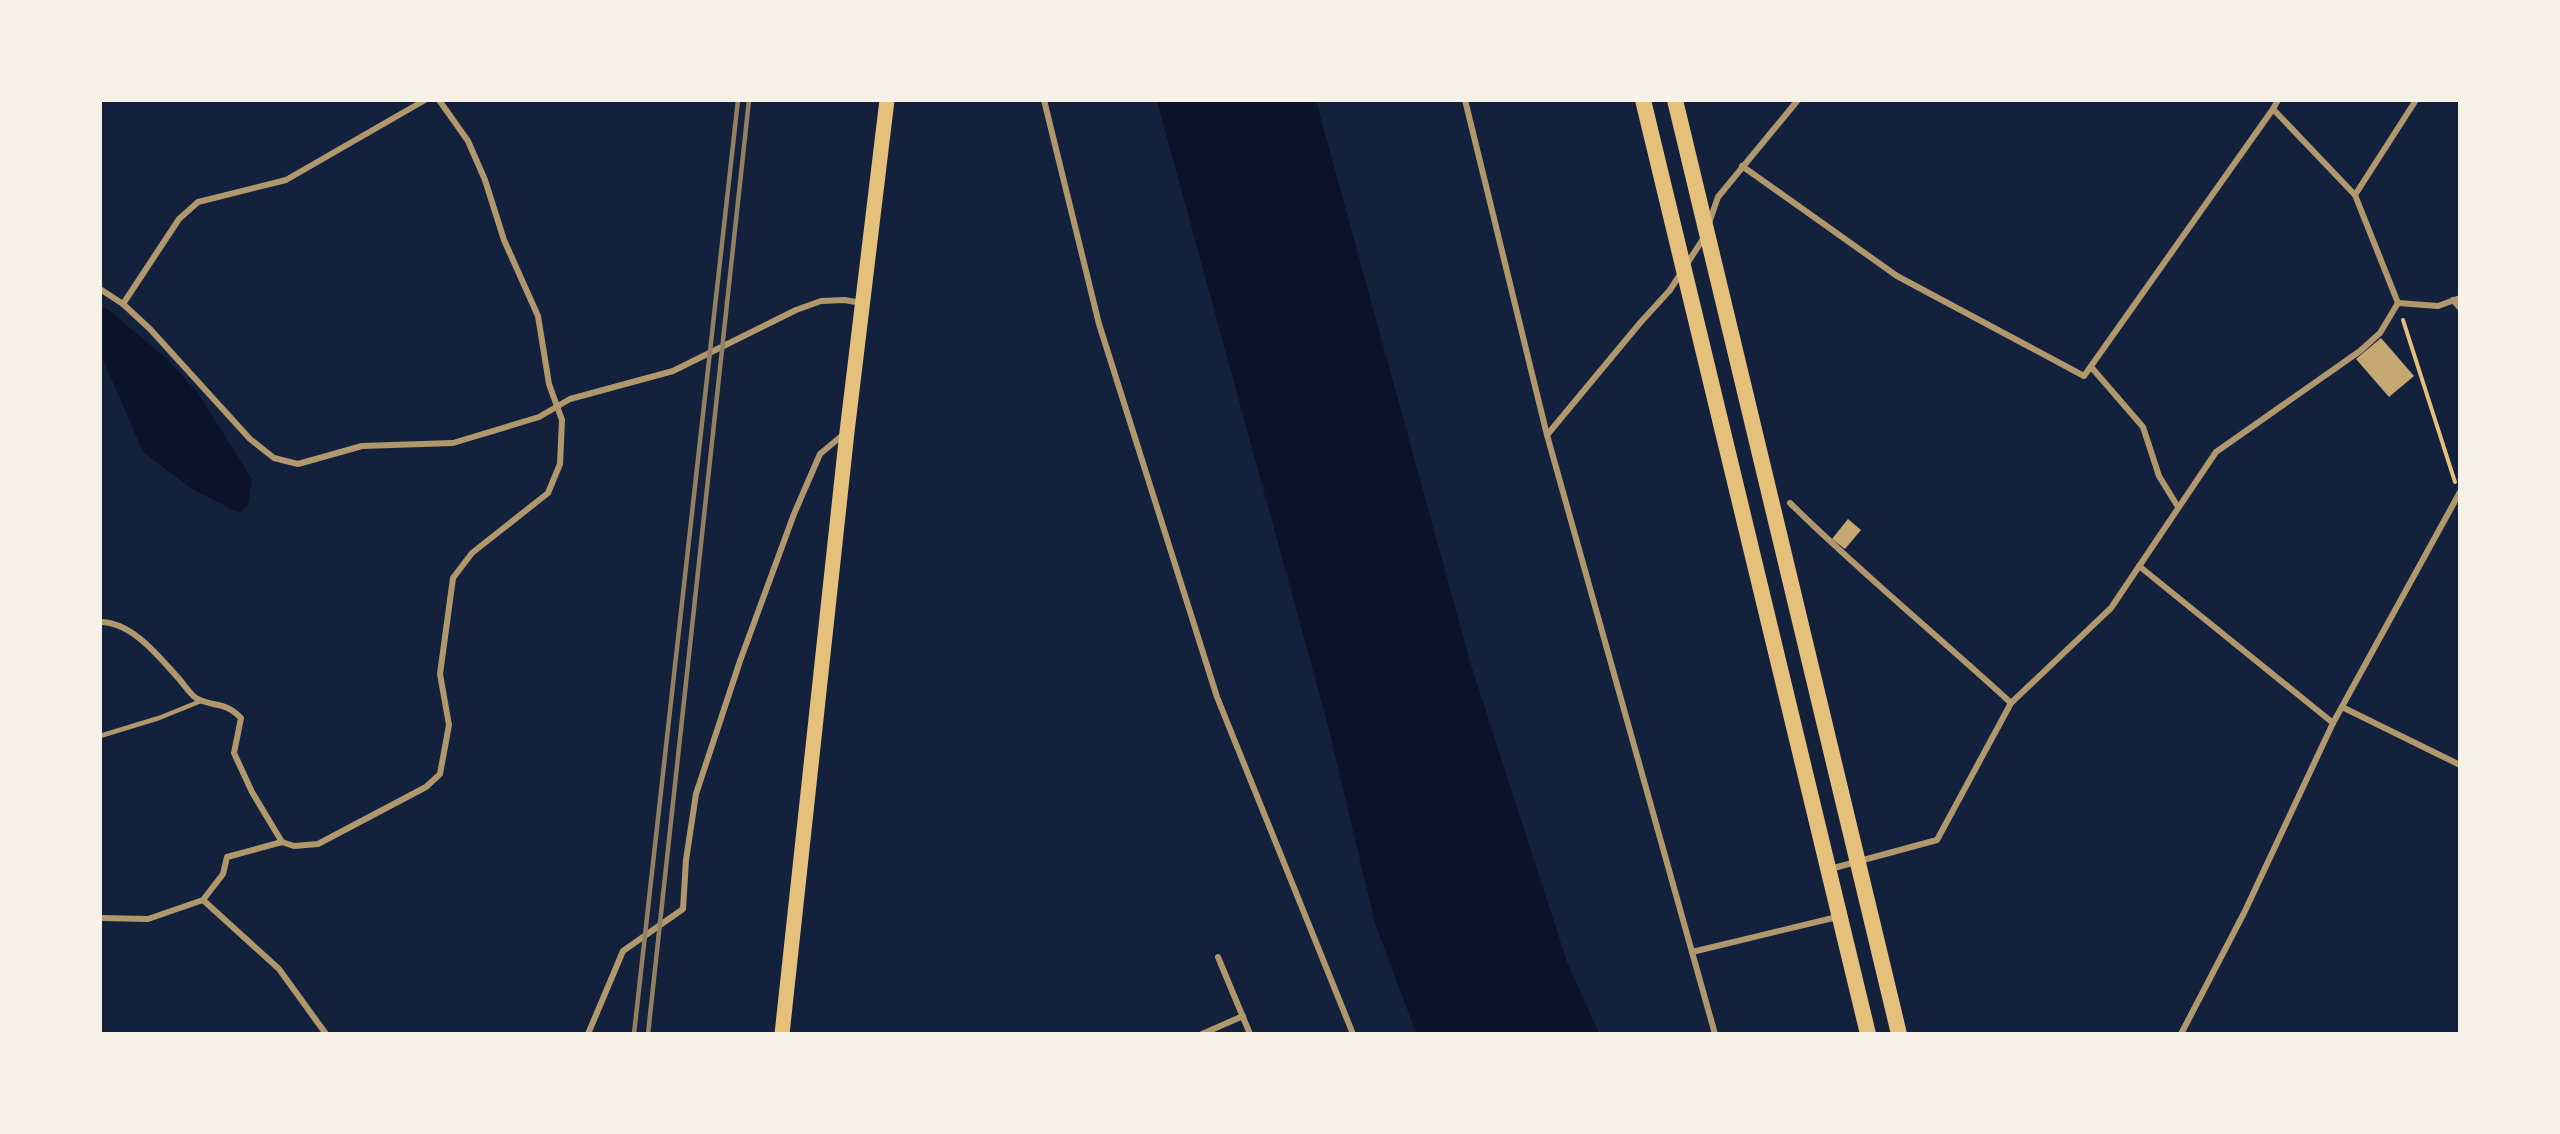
<svg xmlns="http://www.w3.org/2000/svg" width="2560" height="1134" font-family="Arial,sans-serif">
<rect width="100%" height="100%" fill="#14213d"/>
<g fill="#0b132b">
<polygon points="1157,101 1316,101 1471,665 1567,962 1599,1033 1416,1033 1375,923 1327,722"/>
<polygon points="105,307 165,357 198,393 252,479 248,505 239,513 192,489 143,452 101,355 101,311"/>
</g>
<g fill="#c6a872">
<polygon points="2381,338 2414,376 2389,397 2356,359"/>
<polygon points="1848,519 1861,530 1845,549 1832,539"/>
</g>
<g fill="none" stroke-linecap="round" stroke-linejoin="round">
<polyline stroke="#e5c07b" stroke-width="4" points="2403,320 2455,482"/>
<polyline stroke="#b1986c" stroke-width="4.5" points="100,736 159,718 201,701"/>
<g stroke="#b1986c" stroke-width="6">
<polyline points="1044,100 1099,324 1217,697 1353,1034"/>
<polyline points="1465,100 1547,435 1715,1034"/>
<polyline points="2278,100 2273,109 2355,195 2398,303"/>
<polyline points="1742,166 1897,276 2084,376 2273,109"/>
<polyline points="2355,195 2416,100"/>
<polyline points="1709,223 1718,197 1798,100"/>
<polyline points="100,289 123,304 150,329 250,439 274,458 298,464 362,446 453,443 539,417 570,399 673,371 796,310 821,301 844,300 862,303"/>
<polyline points="2453,300 2460,308"/>
<polyline points="2398,303 2438,306 2460,298"/>
<polyline points="123,304 179,219 198,202 286,180 425,100"/>
<polyline points="2092,368 2143,427 2159,476 2178,507"/>
<polyline points="1547,435 1640,323 1670,290 1705,236"/>
<path d="M1790 503C1861 573 1938 636 2011 703"/>
<polyline points="2139,566 2333,723"/>
<path d="M100 622C133 622 160 658 180 680 185 686 190 694 196 698 213 708 224 700 241 718L234 753 252 792 282 842"/>
<polyline points="2342,707 2460,765"/>
<polyline points="1830,869 1937,840 2011,703 2111,608 2216,452 2360,351 2380,333 2398,303"/>
<polyline points="100,918 148,919 203,900"/>
<polyline points="1692,952 1837,917"/>
<polyline points="1218,957 1250,1034"/>
<polyline points="326,1034 279,969 203,900 223,874 227,857 282,842 294,846 318,844 426,787 440,774 449,725 440,674 453,578 472,553 548,493 560,464 562,420 549,384 538,316 504,240 485,180 468,141 439,100"/>
<polyline points="588,1034 623,951 683,909 686,860 696,794 740,661 794,514 820,454 844,434"/>
<polyline points="1202,1034 1243,1016"/>
<polyline points="2181,1034 2244,913 2333,723 2460,492"/>
</g>
<polyline stroke="#e5c07b" stroke-width="15" points="782,1034 847,432 887,100"/>
<g stroke="#e5c07b" stroke-width="16">
<polyline points="1643,100 1868,1034"/>
<polyline points="1675,100 1899,1034"/>
</g>
<g stroke="#918062" stroke-width="4.5">
<polyline points="634,1034 738,100"/>
<polyline points="648,1034 749,100"/>
</g>
</g>
<rect width="2560" height="1134" fill="none" stroke="#f6f1e7" stroke-width="204"/>
</svg>
